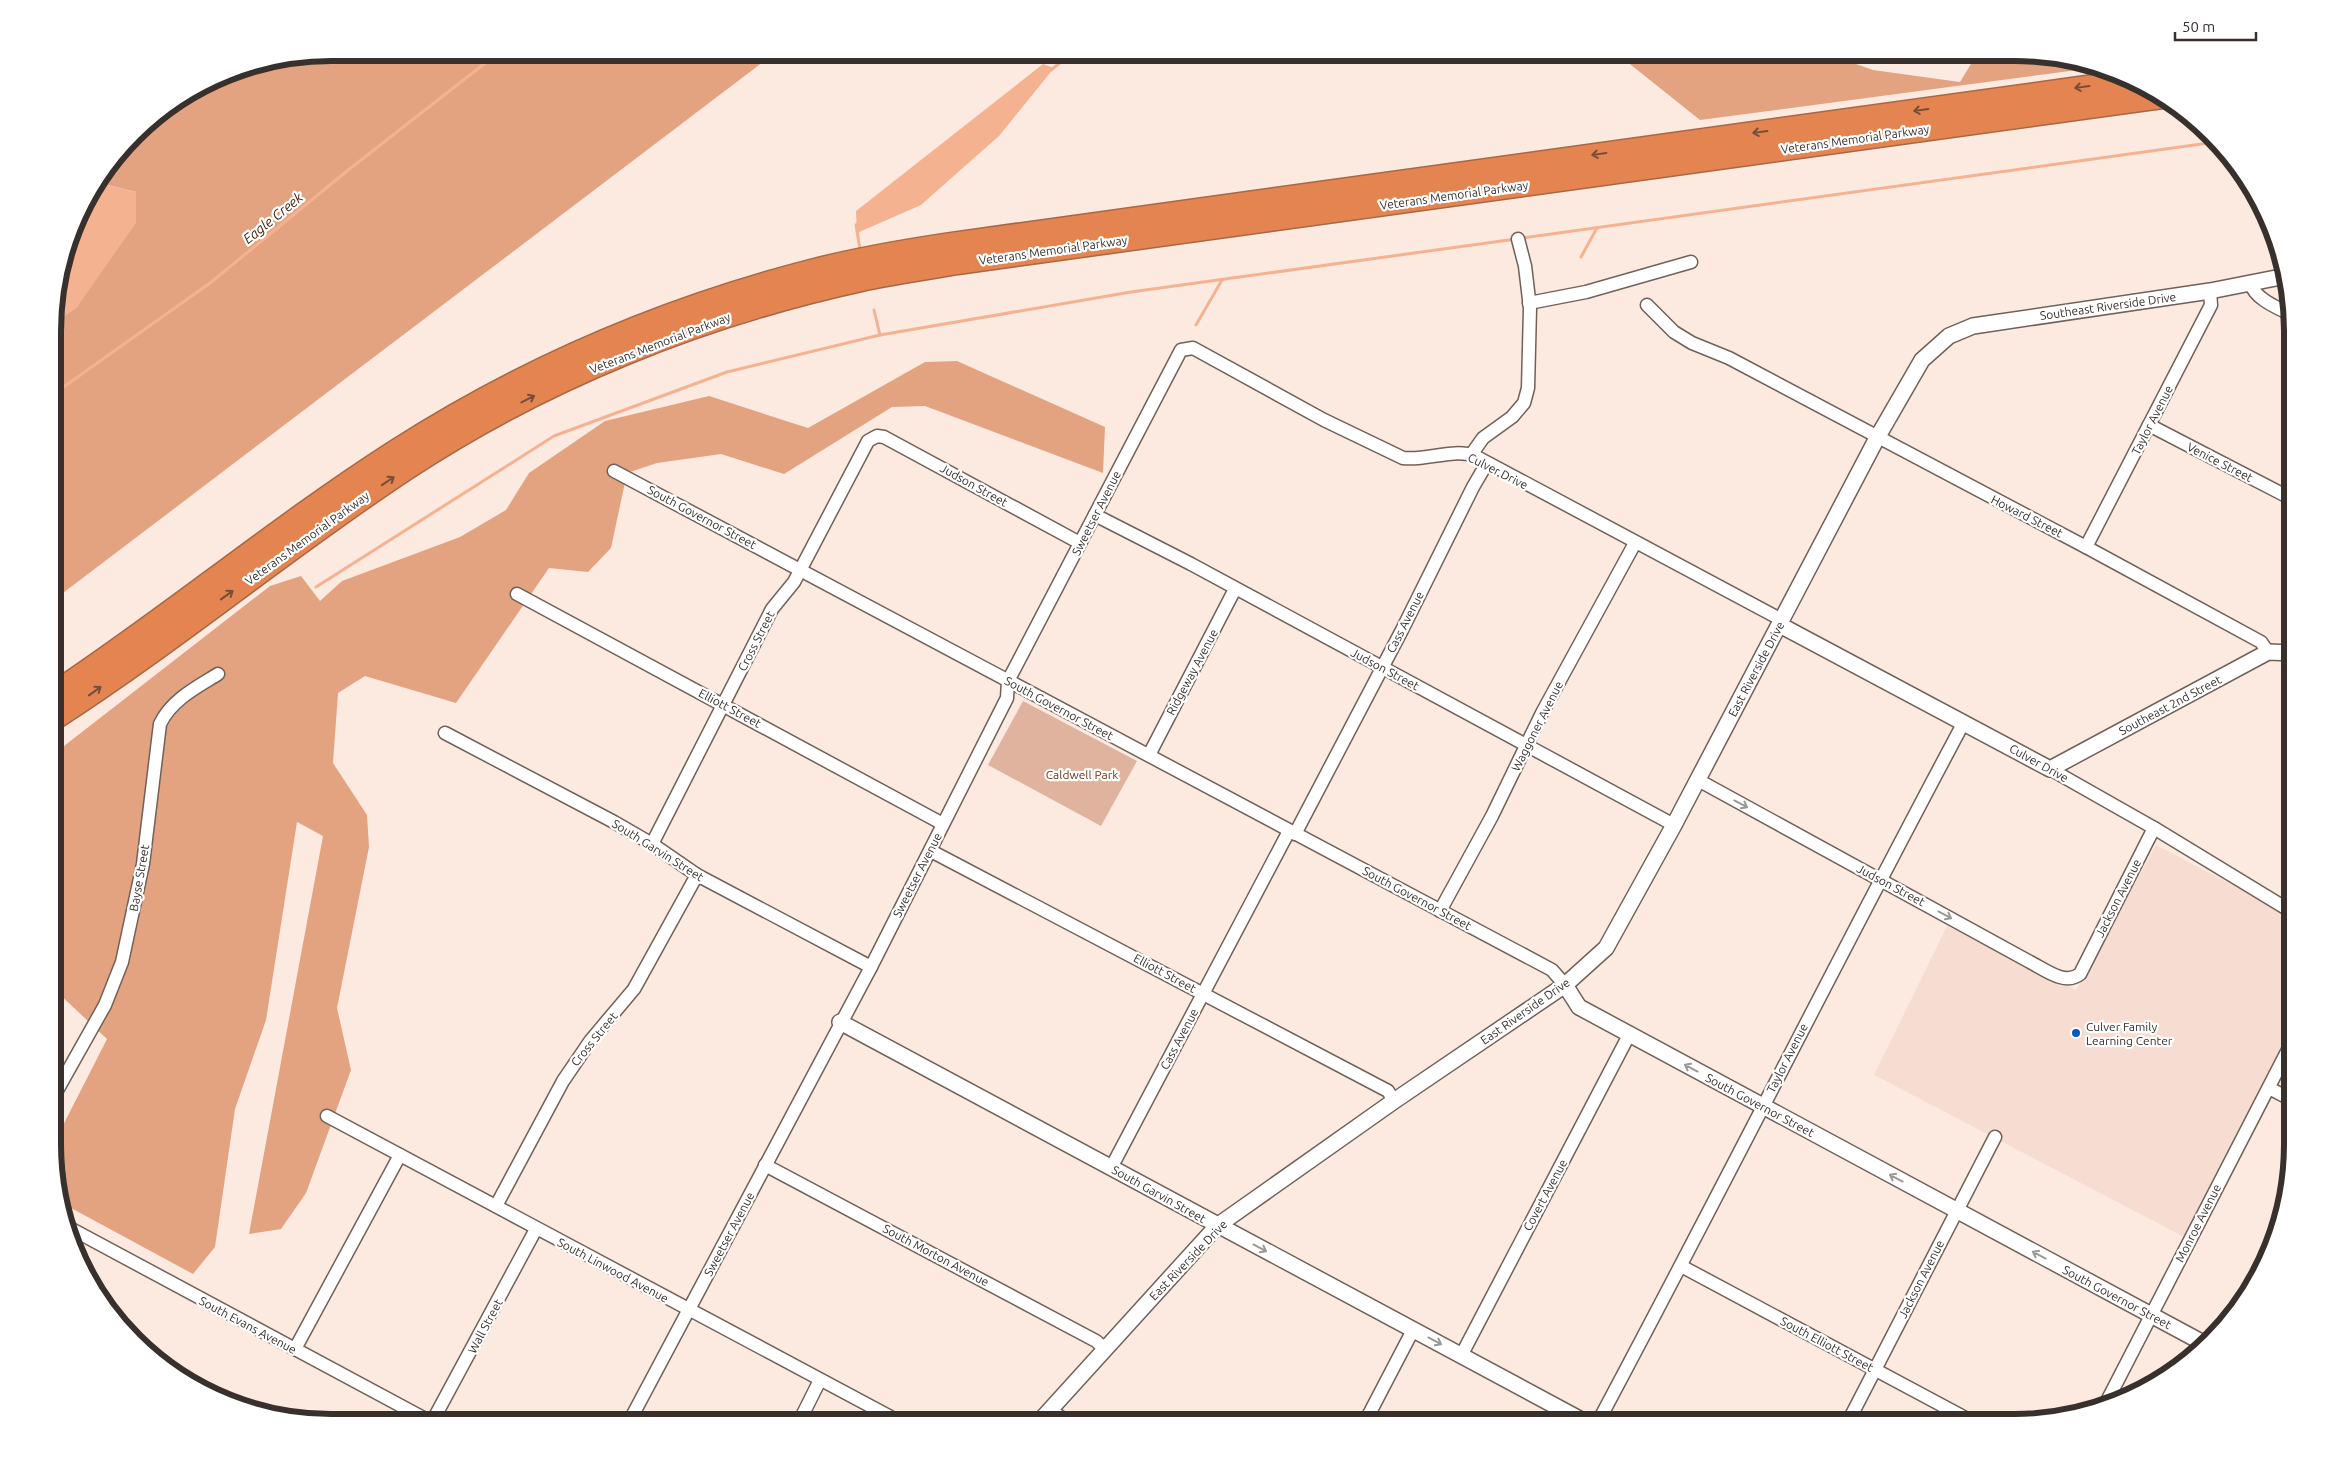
<svg xmlns="http://www.w3.org/2000/svg" width="2345" height="1475" font-family="Ubuntu,sans-serif">
<rect width="100%" height="100%" fill="#fceae1"/>
<polygon fill="#f7ddd1" points="2156,845 2292,916 2292,1042 2190,1240 1874,1075 1947,926 2076,990"/>
<polygon fill="#dfb39e" points="1023,701 1137,761 1101,826 988,765"/>
<g fill="#e3a381">
<polygon points="332,53 775,53 55,599 55,322 77,307 136,192 100,183 147,122 225,74"/>
<polygon points="1616,53 1825,53 1873,70 1960,82 1974,59 2015,53 2100,67 1700,120"/>
<polygon points="957,361 1105,427 1103,473 925,406 892,407 784,474 721,454 657,463 627,473 611,548 588,572 549,568 456,703 365,676 338,693 333,763 367,815 369,847 337,1008 351,1070 306,1193 281,1229 249,1234 323,836 297,822 266,1020 235,1109 215,1247 193,1274 60,1202 55,1179 55,1141 107,1039 55,990 55,753 270,586 301,576 320,601 342,581 460,537 506,510 529,473 605,421 709,396 808,428 925,362"/>
</g>
<g fill="#f4b291">
<polygon points="1043,64 1054,68 999,136 921,205 857,233 856,211"/>
<polygon points="100,183 136,192 136,223 77,307 55,322 55,296 81,208"/>
</g>
<g fill="none" stroke-linecap="round" stroke-linejoin="round">
<g stroke="#f4b291" stroke-width="3">
<polyline points="1051,70 1072,53"/>
<polyline points="858,223 856,225 860,249"/>
<polyline points="1522,238 2216,142"/>
<polyline points="1581,257 1597,228"/>
<polyline points="874,310 880,335"/>
<polyline points="1196,325 1222,280"/>
<polyline points="55,393 210,283 347,171 498,53"/>
<polyline points="316,587 554,436 727,372 880,335 1131,292 1516,239"/>
</g>
<defs>
<g id="minor">
<path d="M2251 284C2255 299 2278 308 2292 315"/>
<polyline points="1529,303 1586,292 1691,262"/>
<polyline points="1647,305 1674,332 1692,343 1729,358 2086,547 2261,642 2268,652"/>
<polyline points="2149,425 2292,499"/>
<polyline points="1471,455 1483,438 1512,417 1524,403 1528,388 1530,308 1525,266 1518,239"/>
<polyline points="614,471 1552,970 1565,985"/>
<polyline points="1095,515 1191,564 1674,825"/>
<polyline points="2086,547 2211,305 2210,291"/>
<polyline points="517,594 943,824"/>
<polyline points="445,733 614,822 652,844 697,875 871,967"/>
<polyline points="1149,755 1235,589"/>
<polyline points="2050,769 2154,828 2292,912"/>
<path d="M1698 780 2030 962C2044 969 2065 986 2080 974L2154 828"/>
<polyline points="1295,834 1402,630 1473,487 1487,463"/>
<polyline points="652,844 772,609 794,582 868,441 877,436 884,437 1080,543"/>
<polyline points="931,851 1388,1091 1394,1101"/>
<polyline points="1440,911 1492,816 1542,713 1635,543"/>
<polyline points="2269,1088 2292,1100"/>
<path d="M55 1094 105 1005 122 962 143 864 160 724C171 700 197 687 218 674"/>
<polyline points="327,1116 900,1422"/>
<polyline points="765,1165 1096,1341 1105,1349"/>
<polyline points="1111,1168 1289,831"/>
<polyline points="496,1206 563,1081 591,1040 634,989 697,875"/>
<polyline points="66,1226 431,1422"/>
<polyline points="1681,1266 1973,1422"/>
<polyline points="295,1349 400,1155"/>
<polyline points="1461,1356 1629,1035"/>
<polyline points="2105,1405 2292,1042"/>
<polyline points="1050,1410 1068,1422"/>
<polyline points="432,1422 536,1229"/>
<path d="M629 1422 871 967 1007 698 1008 681 1181 350 1193 348 1324 420 1403 458C1427 461 1452 448 1475 456L1782 620"/>
<polyline points="799,1422 820,1380"/>
<polyline points="1365,1422 1413,1330"/>
<polyline points="1551,1422 1558,1408"/>
<path d="M1598 1422C1722 1190 1840 954 1964 722"/>
<polyline points="1848,1422 1995,1137"/>
</g>
<g id="tertiary">
<polyline points="1780,625 2050,769 2268,652 2292,653"/>
<polyline points="1565,985 1579,1007 2205,1344"/>
<polyline points="840,1022 1585,1422"/>
<polyline points="1039,1422 1217,1226 1394,1101 1565,985 1606,948 1674,825 1877,438 1922,360 1949,336 1973,326 2210,291 2286,276"/>
</g>
<g id="motorway">
<path d="M55 693C171 616 279 526 396 451 524 369 664 309 811 271 857 259 904 251 951 244L2130 81"/>
<path d="M55 718C176 640 287 547 407 468 544 378 701 315 861 280 892 273 925 269 957 263L2162 97"/>
</g>
</defs>
<use href="#minor" stroke="#706159" stroke-width="15"/>
<use href="#tertiary" stroke="#706159" stroke-width="18"/>
<use href="#motorway" stroke="#a76744" stroke-width="25"/>
<use href="#minor" stroke="#fff" stroke-width="12"/>
<use href="#tertiary" stroke="#fff" stroke-width="15"/>
<use href="#motorway" stroke="#e48551" stroke-width="22"/>
</g>
<defs><path id="oneway-shaft" d="M-6 0H5M1.5-3L5.5 0L1.5 3" fill="none" stroke-width="1.6" stroke-linecap="round" stroke-linejoin="round" transform="scale(1.25)"/></defs>
<g stroke="#744e3a">
<use href="#oneway-shaft" transform="translate(2082 87) rotate(172)"/>
<use href="#oneway-shaft" transform="translate(1921 110) rotate(172)"/>
<use href="#oneway-shaft" transform="translate(1760 132) rotate(172)"/>
<use href="#oneway-shaft" transform="translate(1599 154) rotate(172)"/>
<use href="#oneway-shaft" transform="translate(528 399) rotate(-27)"/>
<use href="#oneway-shaft" transform="translate(388 481) rotate(-34)"/>
<use href="#oneway-shaft" transform="translate(227 595) rotate(-36)"/>
<use href="#oneway-shaft" transform="translate(95 691) rotate(-36)"/>
</g>
<g stroke="#9b9896">
<use href="#oneway-shaft" transform="translate(1741 804) rotate(28)"/>
<use href="#oneway-shaft" transform="translate(1945 915) rotate(28)"/>
<use href="#oneway-shaft" transform="translate(1691 1068) rotate(-152)"/>
<use href="#oneway-shaft" transform="translate(1896 1178) rotate(-152)"/>
<use href="#oneway-shaft" transform="translate(1260 1248) rotate(28)"/>
<use href="#oneway-shaft" transform="translate(2039 1255) rotate(-152)"/>
<use href="#oneway-shaft" transform="translate(1435 1341) rotate(28)"/>
</g>
<circle fill="#0359c2" stroke="#fff" stroke-width="2" cx="2076" cy="1033" r="5"/>
<g text-anchor="middle" dominant-baseline="central" stroke-width="4.5" stroke-linejoin="round" paint-order="stroke">
<g font-size="12" fill="#37302d" stroke="#fff">
<text transform="translate(1855 139) rotate(-8)">Veterans Memorial Parkway</text>
<text transform="translate(1454 195) rotate(-8)">Veterans Memorial Parkway</text>
<text transform="translate(1053 250) rotate(-8)">Veterans Memorial Parkway</text>
<text transform="translate(2108 306) rotate(-8)">Southeast Riverside Drive</text>
<text transform="translate(660 343) rotate(-21)">Veterans Memorial Parkway</text>
<text transform="translate(2152 420) rotate(-63)">Taylor Avenue</text>
<text transform="translate(2220 462) rotate(27)">Venice Street</text>
<text transform="translate(1498 471) rotate(27)">Culver Drive</text>
<text transform="translate(974 485) rotate(29)">Judson Street</text>
<text transform="translate(1096 513) rotate(-63)">Sweetser Avenue</text>
<text transform="translate(2027 516) rotate(27)">Howard Street</text>
<text transform="translate(702 517) rotate(28)">South Governor Street</text>
<text transform="translate(307 538) rotate(-36)">Veterans Memorial Parkway</text>
<text transform="translate(1405 622) rotate(-63)">Cass Avenue</text>
<text transform="translate(756 641) rotate(-63)">Cross Street</text>
<text transform="translate(1385 669) rotate(28)">Judson Street</text>
<text transform="translate(1756 669) rotate(-62)">East Riverside Drive</text>
<text transform="translate(1192 672) rotate(-62)">Ridgeway Avenue</text>
<text transform="translate(2170 705) rotate(-28)">Southeast 2nd Street</text>
<text transform="translate(730 708) rotate(28)">Elliott Street</text>
<text transform="translate(1059 708) rotate(28)">South Governor Street</text>
<text transform="translate(1537 726) rotate(-63)">Waggoner Avenue</text>
<text transform="translate(2039 763) rotate(29)">Culver Drive</text>
<text transform="translate(658 850) rotate(32)">South Garvin Street</text>
<text transform="translate(917 875) rotate(-63)">Sweetser Avenue</text>
<text transform="translate(139 878) rotate(-80)">Bayse Street</text>
<text transform="translate(1891 885) rotate(28)">Judson Street</text>
<text transform="translate(1417 898) rotate(28)">South Governor Street</text>
<text transform="translate(2118 898) rotate(-63)">Jackson Avenue</text>
<text transform="translate(1165 973) rotate(28)">Elliott Street</text>
<text transform="translate(1525 1011) rotate(-35)">East Riverside Drive</text>
<text transform="translate(594 1039) rotate(-51)">Cross Street</text>
<text transform="translate(1179 1039) rotate(-62)">Cass Avenue</text>
<text transform="translate(1787 1058) rotate(-63)">Taylor Avenue</text>
<text transform="translate(1760 1105) rotate(28)">South Governor Street</text>
<text transform="translate(1159 1194) rotate(29)">South Garvin Street</text>
<text transform="translate(1545 1195) rotate(-62)">Covert Avenue</text>
<text transform="translate(2198 1223) rotate(-63)">Monroe Avenue</text>
<text transform="translate(729 1234) rotate(-62)">Sweetser Avenue</text>
<text transform="translate(936 1255) rotate(28)">South Morton Avenue</text>
<text transform="translate(1188 1260) rotate(-46)">East Riverside Drive</text>
<text transform="translate(613 1270) rotate(28)">South Linwood Avenue</text>
<text transform="translate(1921 1279) rotate(-63)">Jackson Avenue</text>
<text transform="translate(2117 1297) rotate(28)">South Governor Street</text>
<text transform="translate(248 1325) rotate(28)">South Evans Avenue</text>
<text transform="translate(485 1326) rotate(-62)">Wall Street</text>
<text transform="translate(1827 1344) rotate(28)">South Elliott Street</text>
</g>
<g font-size="12" fill="#6e340f" stroke="#fff">
<text x="1082" y="774">Caldwell Park</text>
</g>
<g font-size="12" fill="#37302d" stroke="#fff" text-anchor="start">
<text x="2086" y="1026">Culver Family<tspan x="2086" dy="14">Learning Center</tspan></text>
</g>
<g font-size="14" font-style="italic" fill="#4c230a" stroke="#fff">
<text transform="translate(273 218) rotate(-39)">Eagle Creek</text>
</g>
</g>
<path d="M0 0H2345V1475H0ZM331 61H2014A270 270 0 0 1 2284 331V1144A270 270 0 0 1 2014 1414H331A270 270 0 0 1 61 1144V331A270 270 0 0 1 331 61Z" fill="#fff" fill-rule="evenodd"/>
<path fill="none" stroke="#37302d" stroke-width="6" d="M331 61H2014A270 270 0 0 1 2284 331V1144A270 270 0 0 1 2014 1414H331A270 270 0 0 1 61 1144V331A270 270 0 0 1 331 61Z"/>
<path d="M2175 32v8h81v-8" fill="none" stroke="#37302d" stroke-width="2.5"/>
<text x="2182" y="32" font-size="15" fill="#37302d" stroke="#ffffff" stroke-width="4" paint-order="stroke">50 m</text>
</svg>
